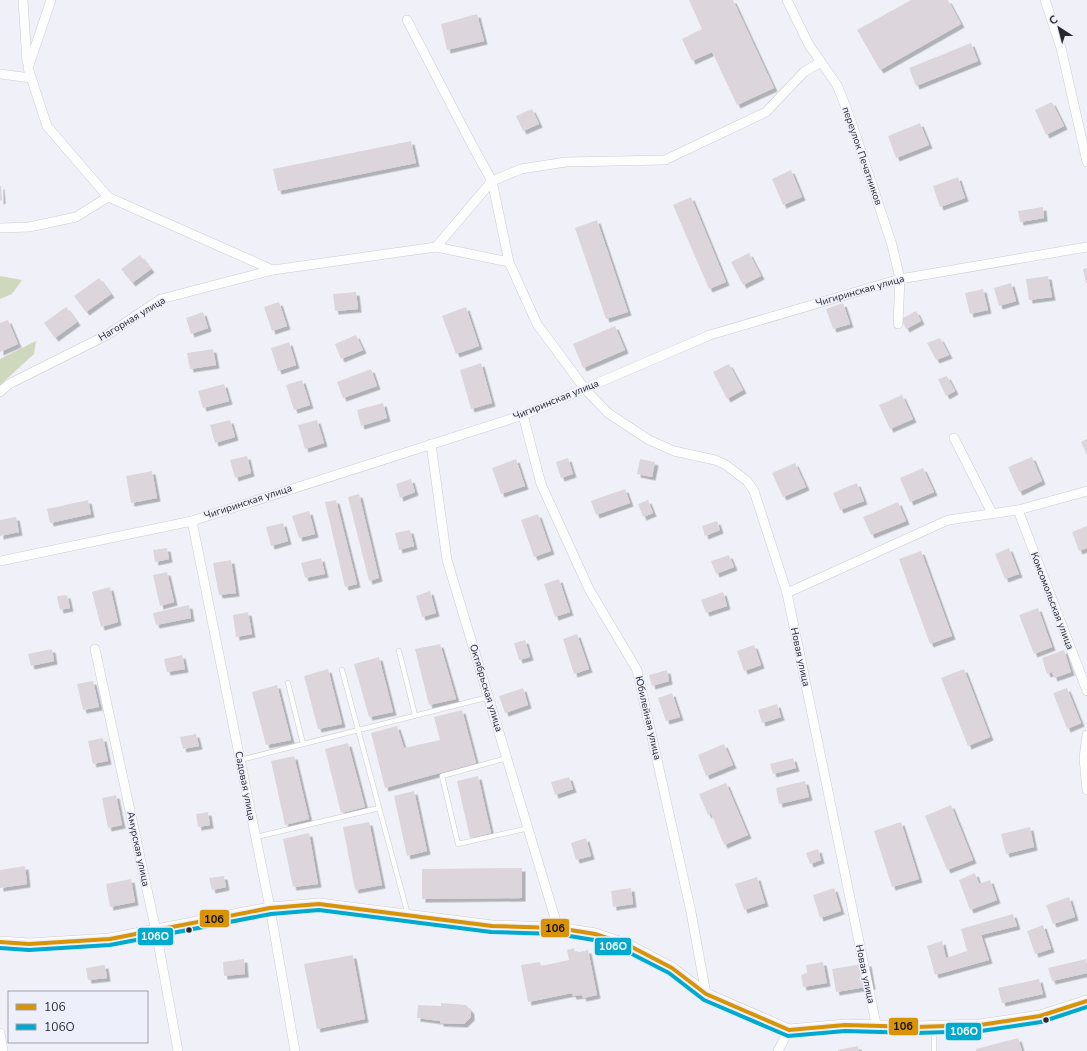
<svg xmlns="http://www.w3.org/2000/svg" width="1087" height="1051" font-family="'Nunito Sans',sans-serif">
<defs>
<filter id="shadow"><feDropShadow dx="3.5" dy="3.5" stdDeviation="0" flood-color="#0004"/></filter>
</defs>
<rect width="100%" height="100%" fill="#f0f1f8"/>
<g fill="#ced8bc">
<polygon points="0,276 22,280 12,294 0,299"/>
<polygon points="36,341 34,354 0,385 0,359"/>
</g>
<g fill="#dcd6dc" filter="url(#shadow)">
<polygon points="689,0 733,0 774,88 737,105 712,52 692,61 682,39 702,29"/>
<polygon points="911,0 948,0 961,24 880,70 857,30"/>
<polygon points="477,14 484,41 447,50 441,24"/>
<polygon points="971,43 978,61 916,86 909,68"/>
<polygon points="1052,102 1064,126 1046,135 1035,110"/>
<polygon points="532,109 539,124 523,131 516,116"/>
<polygon points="920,123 929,145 896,158 888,136"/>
<polygon points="411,141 416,163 278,191 273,169"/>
<polygon points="791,170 802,197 783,205 772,179"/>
<polygon points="958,177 965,198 940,207 933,186"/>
<polygon points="0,186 1,186 2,200 0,201"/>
<polygon points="691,197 726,282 709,289 673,205"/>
<polygon points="1043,207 1044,218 1020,222 1018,211"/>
<polygon points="597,220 628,312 606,319 575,228"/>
<polygon points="749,253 761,276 743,285 731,262"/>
<polygon points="140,255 151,269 132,283 121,269"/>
<polygon points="1087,268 1087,283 1086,283 1083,269"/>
<polygon points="1048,276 1052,297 1029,300 1026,279"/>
<polygon points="99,278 111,294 86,312 74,296"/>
<polygon points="1011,283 1016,301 999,306 994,288"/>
<polygon points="983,289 988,310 970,314 965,293"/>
<polygon points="356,292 358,309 335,311 333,294"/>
<polygon points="279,302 287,326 272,331 264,307"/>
<polygon points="843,303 850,324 833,329 826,309"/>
<polygon points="66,307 77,322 55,338 44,323"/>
<polygon points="466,307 479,346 456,354 442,316"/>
<polygon points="916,311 921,321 906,329 901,319"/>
<polygon points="203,312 208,328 191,334 186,318"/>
<polygon points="8,320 18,344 0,352 0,323"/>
<polygon points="615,326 625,350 583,368 573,344"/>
<polygon points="356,335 363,350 341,359 335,344"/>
<polygon points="940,338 949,355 936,360 927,343"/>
<polygon points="289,342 296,365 278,371 271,348"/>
<polygon points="213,349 216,365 190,369 187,353"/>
<polygon points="481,363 492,403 471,409 460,370"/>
<polygon points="729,364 743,390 727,399 713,372"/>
<polygon points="371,369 377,386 343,398 337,382"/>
<polygon points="947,376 955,391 946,396 938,379"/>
<polygon points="302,380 310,405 294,410 286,385"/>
<polygon points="224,384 229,401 203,408 198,391"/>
<polygon points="902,395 913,419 890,429 879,405"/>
<polygon points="383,403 387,418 361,426 357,410"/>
<polygon points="230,420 235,437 215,443 210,425"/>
<polygon points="317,420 324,443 305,449 298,425"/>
<polygon points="1087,439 1087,455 1081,442"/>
<polygon points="247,456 251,473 235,478 230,460"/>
<polygon points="1032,457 1042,481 1019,492 1008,467"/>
<polygon points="568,458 573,474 561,478 556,462"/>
<polygon points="516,459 525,486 501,494 492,468"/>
<polygon points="640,459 655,462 652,477 637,474"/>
<polygon points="795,463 806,487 783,497 772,473"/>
<polygon points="923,468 934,492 910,502 900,478"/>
<polygon points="152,471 157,498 131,503 126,476"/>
<polygon points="411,479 415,492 400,498 396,484"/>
<polygon points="857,483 864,501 840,510 833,493"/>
<polygon points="625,489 630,503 596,515 591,501"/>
<polygon points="359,494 379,578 369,581 348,497"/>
<polygon points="88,500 91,514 50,523 47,509"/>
<polygon points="336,500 357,584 345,587 325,502"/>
<polygon points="648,500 653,513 643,517 638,504"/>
<polygon points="898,502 906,521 871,535 863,517"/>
<polygon points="309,511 315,534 299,538 292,516"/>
<polygon points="538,514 551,551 534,557 521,520"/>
<polygon points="16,517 19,532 0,536 0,520"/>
<polygon points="717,521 720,530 705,536 702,526"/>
<polygon points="283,523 288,541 271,546 266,527"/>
<polygon points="1087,526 1087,548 1079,551 1072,532"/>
<polygon points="410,530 414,546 399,550 395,533"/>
<polygon points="167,548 169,559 155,562 153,550"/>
<polygon points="1009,548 1019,574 1005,579 995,554"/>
<polygon points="921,551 952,636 930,644 899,559"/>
<polygon points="729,555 734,567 716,574 711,561"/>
<polygon points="321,558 325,574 305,578 301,563"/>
<polygon points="231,560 236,593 219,595 213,563"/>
<polygon points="167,572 174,602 160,606 153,575"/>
<polygon points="559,579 570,612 555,617 544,584"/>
<polygon points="110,587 118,622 101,627 92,592"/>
<polygon points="430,591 436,613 422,617 416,596"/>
<polygon points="723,592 727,606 706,613 701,600"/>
<polygon points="67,595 70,608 60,610 57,596"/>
<polygon points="189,605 191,618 156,625 153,613"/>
<polygon points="1038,608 1052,647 1034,654 1019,615"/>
<polygon points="248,612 252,634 236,637 233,615"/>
<polygon points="577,634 589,669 574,674 563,639"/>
<polygon points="525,640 530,657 519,660 514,643"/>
<polygon points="440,644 456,699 429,705 415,649"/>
<polygon points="754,645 761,665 744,671 737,651"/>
<polygon points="52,649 54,661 31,666 28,654"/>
<polygon points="1064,650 1071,672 1054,678 1052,672 1047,674 1042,658"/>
<polygon points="182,655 185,669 167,672 164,659"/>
<polygon points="379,657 393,712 369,717 354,664"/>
<polygon points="328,669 342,724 318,729 304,676"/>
<polygon points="964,669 990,737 968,746 941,678"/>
<polygon points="667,670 669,681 652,686 649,675"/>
<polygon points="93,681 99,707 83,710 77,684"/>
<polygon points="277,685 291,740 266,745 252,692"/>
<polygon points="523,688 528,705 505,713 499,696"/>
<polygon points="1067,688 1081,723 1067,729 1053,693"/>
<polygon points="672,693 680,717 666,721 658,698"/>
<polygon points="777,704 781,717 762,723 758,710"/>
<polygon points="462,710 476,763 385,788 371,733 397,726 404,748 440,740 434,717"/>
<polygon points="196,734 199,746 183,749 180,737"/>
<polygon points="103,738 108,761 93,764 88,741"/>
<polygon points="348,743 365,807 341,813 325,749"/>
<polygon points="724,744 733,765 706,776 698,755"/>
<polygon points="294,756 309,819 285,825 271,761"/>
<polygon points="793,758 796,768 773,774 770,764"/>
<polygon points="478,776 491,833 470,838 457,781"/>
<polygon points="569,777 573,789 555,795 551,782"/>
<polygon points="805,781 809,797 779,804 776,788"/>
<polygon points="726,783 748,835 724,845 711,813 708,815 699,794"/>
<polygon points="414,791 427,851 407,856 394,796"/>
<polygon points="116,795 122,825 108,828 102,798"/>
<polygon points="951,805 973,860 947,870 925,816"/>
<polygon points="208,812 210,825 198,827 196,814"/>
<polygon points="369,822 382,885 355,890 343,827"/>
<polygon points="901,822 919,879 892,887 874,831"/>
<polygon points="1030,827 1034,847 1006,854 1001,834"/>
<polygon points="309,833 318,884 293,887 283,839"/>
<polygon points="586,838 591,856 576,860 571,843"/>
<polygon points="818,849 821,860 810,864 806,853"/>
<polygon points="25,866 27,884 0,888 0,870"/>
<polygon points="522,868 522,898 422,899 422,869"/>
<polygon points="975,873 979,884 990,880 997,900 970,910 959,880"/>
<polygon points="224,876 226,887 212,890 209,878"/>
<polygon points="757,877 765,903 744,910 735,884"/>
<polygon points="131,879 135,902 110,907 106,884"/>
<polygon points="631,888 633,904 613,907 611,891"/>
<polygon points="834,888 841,911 820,918 813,895"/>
<polygon points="1069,897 1075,917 1053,924 1046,905"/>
<polygon points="1013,914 1017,926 981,935 989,960 935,975 927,946 942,941 946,958 967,951 961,929"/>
<polygon points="1043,925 1051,949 1035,954 1027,931"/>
<polygon points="574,948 575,953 588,950 597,995 583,998 582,995 573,996 572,993 528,1002 521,965 540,962 541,966 569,960 567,950"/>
<polygon points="353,955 365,1019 317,1029 304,964"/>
<polygon points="244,959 245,974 224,976 223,962"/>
<polygon points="1086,959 1087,973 1052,981 1048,968"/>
<polygon points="823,962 827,983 803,987 801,975 807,973 806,965"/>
<polygon points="868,963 872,986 836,992 832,969"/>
<polygon points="105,965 107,978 88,980 86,968"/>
<polygon points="1039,979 1043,994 1002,1003 998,988"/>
<polygon points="441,1003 466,1005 471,1011 471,1017 464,1024 440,1023 440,1021 417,1018 418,1005 441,1006"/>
<polygon points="1018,1038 1022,1051 976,1051 976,1049"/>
<polygon points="858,1046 859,1051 838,1051 838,1050"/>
</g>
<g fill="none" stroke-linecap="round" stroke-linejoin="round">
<defs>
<g id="service">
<polyline points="399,651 415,715"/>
<polyline points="342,670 408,915"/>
<polyline points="288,683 303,744"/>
<polyline points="507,758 442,776 458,844 529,828"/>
<polyline points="240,760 489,697"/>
<polyline points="256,837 379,808"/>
<polyline points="934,1051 934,1027"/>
</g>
<g id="minor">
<polyline points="23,0 27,62"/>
<polyline points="51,0 28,68 47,126 108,197 273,270"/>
<polyline points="787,0 809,45 837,85 849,115 892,245 900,279 898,324"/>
<polyline points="1045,0 1061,48 1087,162"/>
<polyline points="407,20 471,143 492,181 509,262 537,324 585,389 608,413 649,440 674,451 715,460 726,465 747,481 754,491 787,593 876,1024"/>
<polyline points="0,74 31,78"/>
<polyline points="0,228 29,227 76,217 108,197"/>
<polyline points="436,247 509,262"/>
<polyline points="0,392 9,384 107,335 161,299 273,270 436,247 492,181 521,169 566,162 665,160 766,112 804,72 821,62"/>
<polyline points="523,415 541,484 589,589 637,670 691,912 706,994"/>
<polyline points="954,438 992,513"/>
<polyline points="431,444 447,560 558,928"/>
<polyline points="1018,510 1087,691"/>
<polyline points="192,521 270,908 295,1051"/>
<polyline points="0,561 192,521 523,415 710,335 900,279 1087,247"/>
<polyline points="787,593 948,520 1018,510 1087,491"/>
<polyline points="95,649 156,931 178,1051"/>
<polyline points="1087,735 1084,758 1087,790"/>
<polyline points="0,1033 3,1051"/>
<polyline points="778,1051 789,1030"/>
</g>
<polyline id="tertiary" points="0,942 29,944 110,939 270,908 319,904 492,926 558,928 595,934 628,945 672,968 706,994 789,1030 845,1025 916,1027 980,1025 1040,1016 1087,1001"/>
</defs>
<use href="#service" stroke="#cbccd1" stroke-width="5.5"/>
<use href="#minor" stroke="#cbccd1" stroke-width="10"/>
<use href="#tertiary" stroke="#cbccd1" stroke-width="12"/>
<use href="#service" stroke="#fdfdfe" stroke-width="4.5"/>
<use href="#minor" stroke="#fdfdfe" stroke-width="9"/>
<use href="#tertiary" stroke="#fdfdfe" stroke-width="11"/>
<defs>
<polyline id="bus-1" points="0,942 29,944 110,939 270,908 319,904 492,926 558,928 595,934 628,945 672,968 706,994 789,1030 845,1025 916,1027 980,1025 1040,1016 1087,1001"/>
<polyline id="bus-2" points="0,948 29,950 110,945 271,914 319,910 491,932 557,934 594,940 626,951 669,973 704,1000 788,1036 845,1031 916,1033 981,1031 1041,1022 1087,1007"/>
</defs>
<use href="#bus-1" stroke="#edeffb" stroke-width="7"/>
<use href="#bus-2" stroke="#edeffb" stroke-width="7"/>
<use href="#bus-1" stroke="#d89307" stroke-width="4"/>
<use href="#bus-2" stroke="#00a9ce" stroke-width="4"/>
</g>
<g fill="#28292d" stroke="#edeffb" stroke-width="1.5">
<circle cx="189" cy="930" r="3.5"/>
<circle cx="1046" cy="1020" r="3.5"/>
</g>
<g text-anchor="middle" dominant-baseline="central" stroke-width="3" stroke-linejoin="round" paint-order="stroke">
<g font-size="10" fill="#28292d" stroke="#edeffb">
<text transform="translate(862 156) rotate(71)">переулок Печатников</text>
<text transform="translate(860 291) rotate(-16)">Чигиринская улица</text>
<text transform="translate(132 319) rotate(-31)">Нагорная улица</text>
<text transform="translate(556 400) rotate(-22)">Чигиринская улица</text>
<text transform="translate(248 502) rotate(-18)">Чигиринская улица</text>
<text transform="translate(1052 601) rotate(69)">Комсомольская улица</text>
<text transform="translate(800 657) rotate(78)">Новая улица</text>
<text transform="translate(486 688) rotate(73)">Октябрьская улица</text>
<text transform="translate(648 718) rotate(77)">Юбилейная улица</text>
<text transform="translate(245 786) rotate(79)">Садовая улица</text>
<text transform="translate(138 849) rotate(78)">Амурская улица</text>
<text transform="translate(865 974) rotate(78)">Новая улица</text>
</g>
</g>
<g stroke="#edeffb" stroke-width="1.5">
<rect x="199" y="909" width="31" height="19" rx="4" fill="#d89307"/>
<rect x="540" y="918" width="30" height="20" rx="4" fill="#d89307"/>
<rect x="137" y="927" width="37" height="19" rx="4" fill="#00a9ce"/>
<rect x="594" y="937" width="38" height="19" rx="4" fill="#00a9ce"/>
<rect x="888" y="1017" width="31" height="19" rx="4" fill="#d89307"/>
<rect x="945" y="1022" width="37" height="19" rx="4" fill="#00a9ce"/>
</g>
<g font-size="11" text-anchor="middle" font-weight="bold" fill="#fff">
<text x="155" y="940">106О</text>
<text x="613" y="950">106О</text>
<text x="964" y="1035">106О</text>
</g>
<g font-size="11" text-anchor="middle" font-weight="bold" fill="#111">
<text x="214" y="923">106</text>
<text x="555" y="932">106</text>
<text x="903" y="1030">106</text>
</g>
<rect x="8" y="991" width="140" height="52" fill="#edeffb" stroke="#9ea0a9"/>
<rect x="16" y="1004" width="20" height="6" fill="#d89307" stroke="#9ea0a9"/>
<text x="44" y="1011" font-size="12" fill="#28292d">106</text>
<rect x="16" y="1024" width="20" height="6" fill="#00a9ce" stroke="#9ea0a9"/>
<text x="44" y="1031" font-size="12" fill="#28292d">106О</text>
<g transform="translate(1059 28) rotate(324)" stroke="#edeffb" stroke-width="3" paint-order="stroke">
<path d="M0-3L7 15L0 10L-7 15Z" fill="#28292d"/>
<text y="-6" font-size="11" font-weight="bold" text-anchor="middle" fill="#28292d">С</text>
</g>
</svg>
